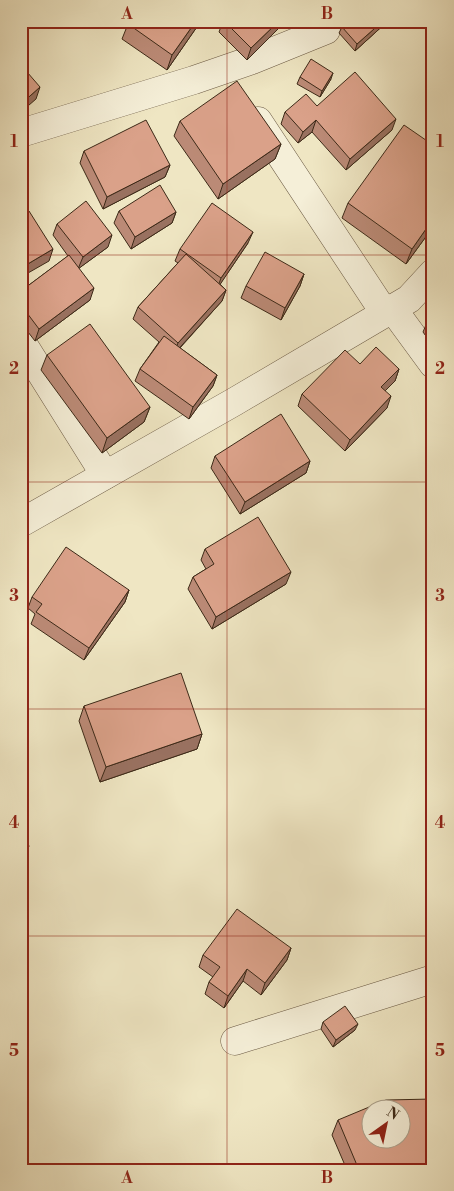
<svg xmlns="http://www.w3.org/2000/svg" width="454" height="1191" font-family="'Libre Bodoni',serif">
<rect width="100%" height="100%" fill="#efe6c3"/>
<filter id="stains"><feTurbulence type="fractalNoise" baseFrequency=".004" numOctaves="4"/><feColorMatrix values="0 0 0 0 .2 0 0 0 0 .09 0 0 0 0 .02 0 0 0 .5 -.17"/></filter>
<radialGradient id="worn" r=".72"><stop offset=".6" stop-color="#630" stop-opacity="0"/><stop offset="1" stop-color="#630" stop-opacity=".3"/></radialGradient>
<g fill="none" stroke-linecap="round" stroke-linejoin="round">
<defs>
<g id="street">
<polyline points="258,121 384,312"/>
<polyline points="21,133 194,80 252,60 326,30"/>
<polyline points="392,308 433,364"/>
<polyline points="21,341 105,475"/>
<polyline points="21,523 234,402 409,299 433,273"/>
<polyline points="235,1041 433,979"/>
</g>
</defs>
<use href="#street" stroke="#6a5943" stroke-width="29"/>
<use href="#street" stroke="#f5efd8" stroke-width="28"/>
</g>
<g fill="#bb8a76" stroke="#3d2a18">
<polygon points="201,21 167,70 122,39 128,24"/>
<polygon points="223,21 286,21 247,60 219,32"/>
<polygon points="388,21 355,51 339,33 342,27"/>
<polygon points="300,77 331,79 320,97 297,84"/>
<polygon points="317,106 392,130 346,170 312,132 298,143 281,124 285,112"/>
<polygon points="180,121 281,144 275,159 218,199 174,136"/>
<polygon points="84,151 170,165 165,177 103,209 80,163"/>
<polygon points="348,203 433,227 406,264 342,218"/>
<polygon points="119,211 176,212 172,223 131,249 114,223"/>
<polygon points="57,224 108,247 79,268 90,300 35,341 21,323 21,291 68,256 53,235"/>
<polygon points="248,243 220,284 226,290 222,301 180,348 217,375 213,386 189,419 135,381 140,369 159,342 133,319 138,307 178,263 175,261 180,249"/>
<polygon points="304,274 300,286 281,320 241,298 246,286"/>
<polygon points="433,316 433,346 423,332 428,320"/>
<polygon points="47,355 150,407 144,422 102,453 41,370"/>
<polygon points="360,364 399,369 395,381 385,391 387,408 345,451 298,406 302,394"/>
<polygon points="215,456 310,461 306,473 240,514 211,468"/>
<polygon points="205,549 286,584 212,629 188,589 193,577 206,569 201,560"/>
<polygon points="129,590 125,602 84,660 31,624 35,614 28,608 32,597"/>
<polygon points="84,706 202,734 197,749 100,782 79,721"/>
<polygon points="291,948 287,960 261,995 243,981 224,1008 205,994 209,982 213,977 199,967 203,955"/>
<polygon points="323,1022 355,1030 333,1047 321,1029"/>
<polygon points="338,1120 433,1170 347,1170 332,1135"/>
</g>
<g fill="#997160" stroke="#3d2a18">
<polygon points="196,21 201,21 167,70 172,55"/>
<polygon points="279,21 286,21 247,60 251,48"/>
<polygon points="383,21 388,21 355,51 357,44"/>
<polygon points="333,73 331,79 320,97 322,91"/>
<polygon points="40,87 36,99 21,112 21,104"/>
<polygon points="396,119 392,130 346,170 350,159"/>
<polygon points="316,120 312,132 298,143 303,132"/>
<polygon points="281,144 275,159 218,199 223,184"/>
<polygon points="170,165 165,177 103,209 107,197"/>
<polygon points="176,212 172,223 131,249 135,237"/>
<polygon points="433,219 433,227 406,264 412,249"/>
<polygon points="253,232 248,243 217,289 221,278"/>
<polygon points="112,235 108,247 78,269 83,257"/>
<polygon points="53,249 49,261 21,277 21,268"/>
<polygon points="304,274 300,286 281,320 285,308"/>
<polygon points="94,288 90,300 35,341 39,329"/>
<polygon points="226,290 222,301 173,355 178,343"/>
<polygon points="399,369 395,381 377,399 381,387"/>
<polygon points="217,375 213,386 189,419 193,407"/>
<polygon points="391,396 387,408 345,451 350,440"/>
<polygon points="150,407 144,422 102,453 107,438"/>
<polygon points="310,461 306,473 240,514 245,502"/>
<polygon points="291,572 286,584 212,629 216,617"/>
<polygon points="129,590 125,602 84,660 89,648"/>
<polygon points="202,734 197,749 100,782 106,767"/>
<polygon points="29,846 24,861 21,862 21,850"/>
<polygon points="291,948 287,960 261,995 265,983"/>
<polygon points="247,969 243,981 224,1008 228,996"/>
<polygon points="358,1024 355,1030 333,1047 336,1040"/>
</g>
<g fill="#daa189" stroke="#3d2a18" fill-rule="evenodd">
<polygon points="130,21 196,21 172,55 128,24"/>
<polygon points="224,21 279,21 251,48"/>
<polygon points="348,21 383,21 357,44 342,27"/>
<polygon points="311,59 333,73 322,91 300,77"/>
<polygon points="21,65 40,87 21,104"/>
<polygon points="355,72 396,119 350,159 316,120 303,132 285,112 306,94 317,106"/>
<polygon points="237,81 281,144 223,184 180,121"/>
<polygon points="146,120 170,165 107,197 84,151"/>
<polygon points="404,125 433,145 433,219 412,249 348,203"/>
<polygon points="160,185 176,212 135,237 119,211"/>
<polygon points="86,201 112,235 83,257 57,224"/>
<polygon points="212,203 253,232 221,278 180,249"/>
<polygon points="29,211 53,249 21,268 21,216"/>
<polygon points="265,252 304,274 285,308 246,286"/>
<polygon points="186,254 226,290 178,343 138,307"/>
<polygon points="69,255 94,288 39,329 21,305 21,291"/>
<polygon points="433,316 433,328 428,320"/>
<polygon points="90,324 150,407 107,438 47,355"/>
<polygon points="164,336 217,375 193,407 140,369"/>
<polygon points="376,347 399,369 381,387 391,396 350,440 302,394 345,350 360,364"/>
<polygon points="281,414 310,461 245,502 215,456"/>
<polygon points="258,517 291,572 216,617 193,577 214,564 205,549"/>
<polygon points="66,547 129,590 89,648 36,612 42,604 32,597"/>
<polygon points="181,673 202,734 106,767 84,706"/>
<polygon points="21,830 29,846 21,850"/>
<polygon points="237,909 291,948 265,983 247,969 228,996 209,982 220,967 203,955"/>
<polygon points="345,1006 358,1024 336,1040 323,1022"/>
<path d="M433 1099V1170H359L338 1120 386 1100ZM372 1108H402V1138H372Z"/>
</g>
<path fill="none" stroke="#8f2418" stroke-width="1" stroke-opacity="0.55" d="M227 21V1170M21 255H433M21 482H433M21 709H433M21 936H433"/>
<rect width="454" height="1191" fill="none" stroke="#efe6c3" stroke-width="55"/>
<g transform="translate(386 1124) rotate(33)"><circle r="24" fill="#f5efd8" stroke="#aba08b"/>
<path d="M0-4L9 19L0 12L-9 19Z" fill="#8f2418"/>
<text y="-8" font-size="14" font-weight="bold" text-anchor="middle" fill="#3d2a18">N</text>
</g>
<rect x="28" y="28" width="398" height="1136" fill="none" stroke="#8f2418" stroke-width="2"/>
<g font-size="16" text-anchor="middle" font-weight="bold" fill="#8f2418">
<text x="127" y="19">A</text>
<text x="327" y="19">B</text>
<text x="14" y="147">1</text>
<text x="440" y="147">1</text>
<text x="14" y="374">2</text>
<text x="440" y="374">2</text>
<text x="14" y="601">3</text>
<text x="440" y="601">3</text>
<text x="14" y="828">4</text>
<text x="440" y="828">4</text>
<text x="14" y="1056">5</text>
<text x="440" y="1056">5</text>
<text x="127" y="1183">A</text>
<text x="327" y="1183">B</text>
</g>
<rect width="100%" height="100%" filter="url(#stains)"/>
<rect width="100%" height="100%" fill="url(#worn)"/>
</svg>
